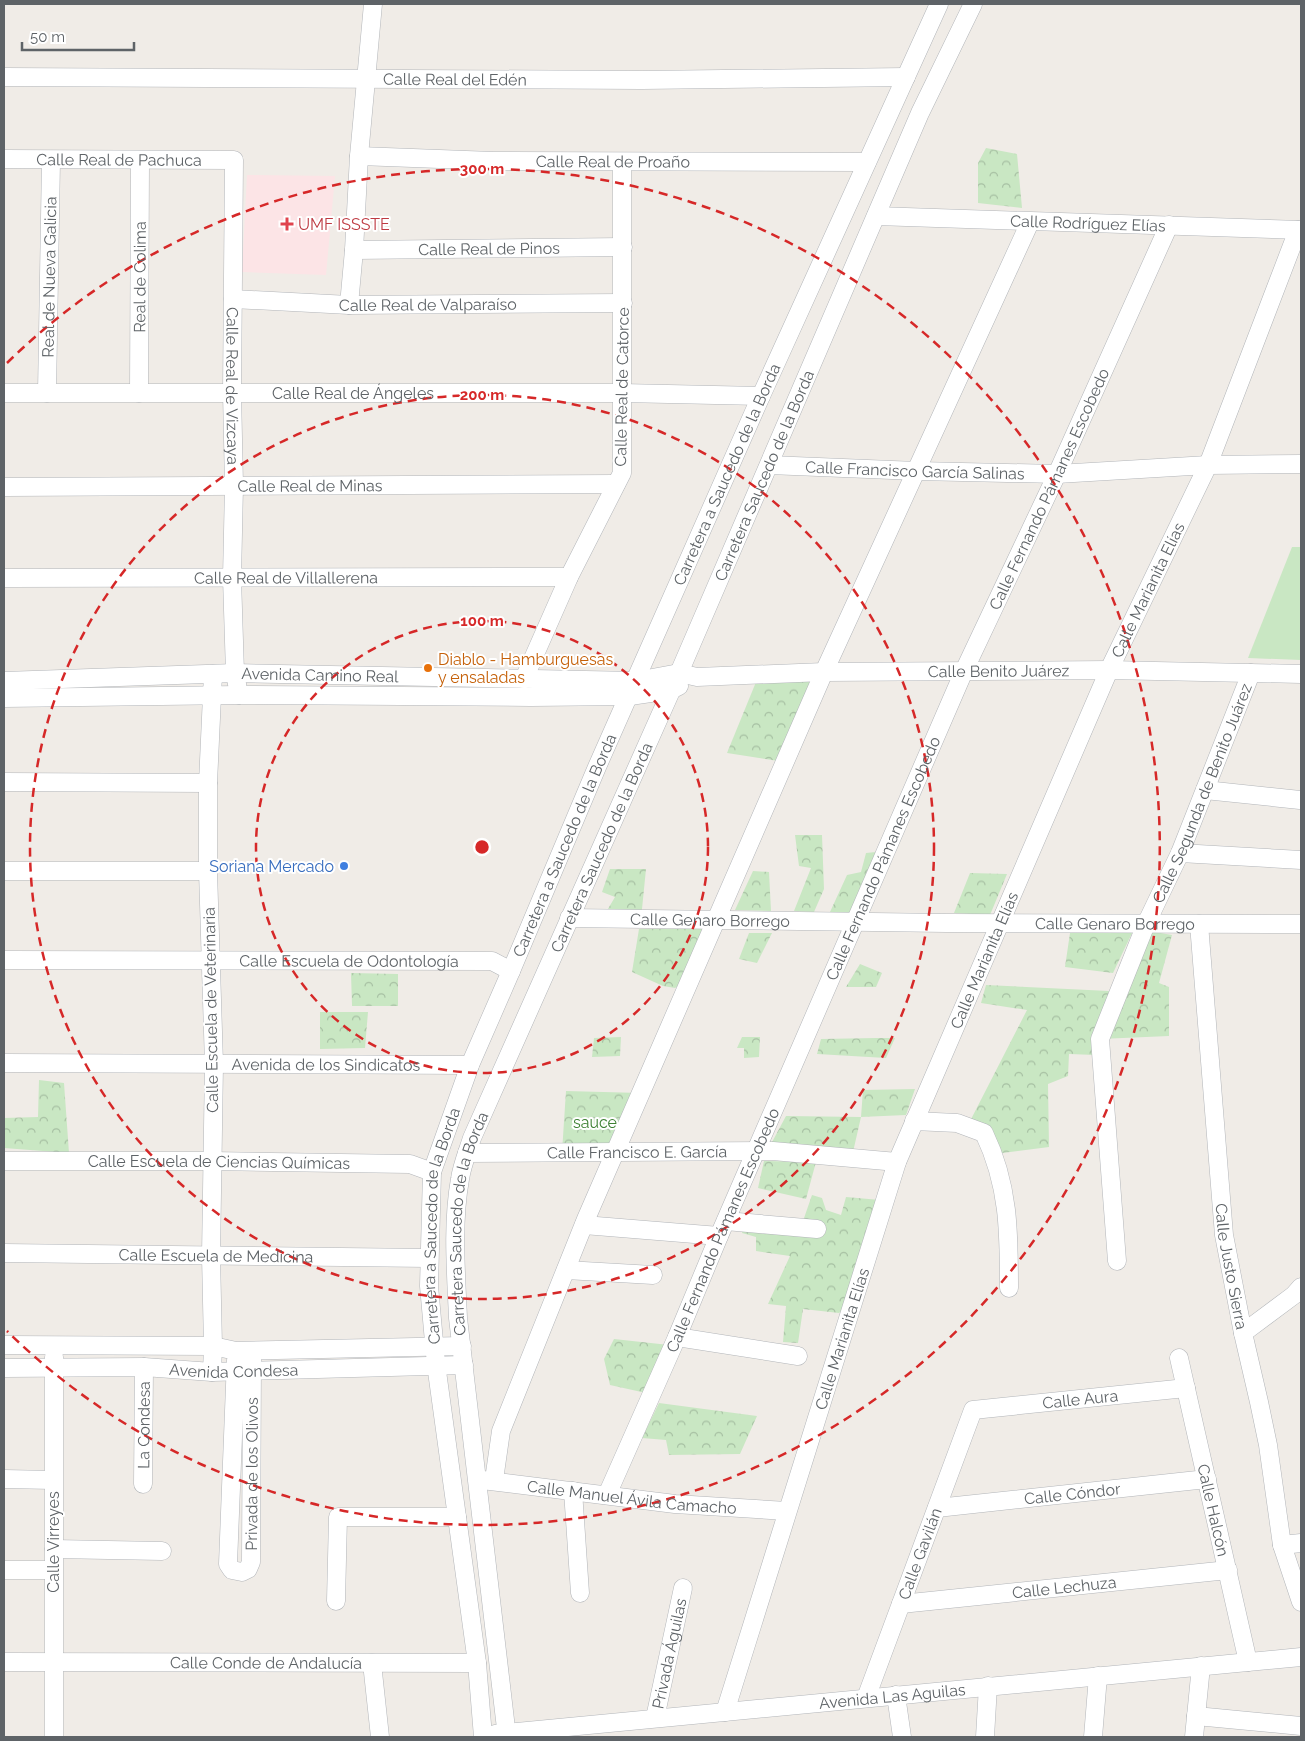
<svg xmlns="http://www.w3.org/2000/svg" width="1305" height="1741" font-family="Raleway,sans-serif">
<defs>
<pattern id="forest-crowns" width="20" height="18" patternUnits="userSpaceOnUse" patternTransform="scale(1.25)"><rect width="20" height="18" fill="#c9e7c3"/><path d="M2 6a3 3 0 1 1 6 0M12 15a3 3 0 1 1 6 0" fill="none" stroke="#a6bfa2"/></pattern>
</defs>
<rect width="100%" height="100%" fill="#f0ece7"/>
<polygon fill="#fce4e6" points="247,175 335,176 326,275 242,272"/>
<polygon fill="#c9e7c3" points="1292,547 1301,547 1301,660 1248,658"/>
<g fill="url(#forest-crowns)">
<polygon points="986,148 1017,154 1022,208 978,203 978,163"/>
<polygon points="820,681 785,762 727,753 756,682"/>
<polygon points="795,835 822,835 824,889 814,912 794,911 811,868 799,866"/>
<polygon points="886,851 856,922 830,912 847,875 861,872 866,853"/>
<polygon points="610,869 646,869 641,919 602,919 615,897 602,892"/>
<polygon points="753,871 769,872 771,911 735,910"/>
<polygon points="970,873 1007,874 990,915 954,913"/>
<polygon points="639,929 704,929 684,982 675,988 663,986 632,972"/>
<polygon points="1143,930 1172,935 1159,983 1169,987 1169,1036 1100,1039"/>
<polygon points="1133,931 1113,973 1065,967 1070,933"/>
<polygon points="749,933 772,933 757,963 739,959"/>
<polygon points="860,964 882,973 876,987 846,987"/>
<polygon points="351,973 398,974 398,1006 352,1006"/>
<polygon points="986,985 1109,991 1095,1055 1069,1054 1068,1076 1048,1084 1049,1147 994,1154 967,1127 1027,1010 981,1003"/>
<polygon points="320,1012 368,1012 365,1048 320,1049"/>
<polygon points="621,1037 620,1056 592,1057 594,1038"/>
<polygon points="742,1037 760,1037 759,1057 744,1058 744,1048 737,1048"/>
<polygon points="876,1038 895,1038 886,1058 817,1054 821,1039"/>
<polygon points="39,1080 64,1083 69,1153 4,1148 4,1118 38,1117"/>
<polygon points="915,1089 906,1115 861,1117 853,1152 771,1144 786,1116 861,1117 863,1090"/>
<polygon points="566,1091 641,1093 616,1152 562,1152"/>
<polygon points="764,1161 816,1162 806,1199 758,1188"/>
<polygon points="812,1195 822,1198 826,1210 841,1215 846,1197 880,1200 844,1309 839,1313 803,1309 798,1343 783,1342 786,1306 768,1304 790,1256 756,1251 756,1237 742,1233 743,1227 803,1221"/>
<polygon points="614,1339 669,1345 646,1393 610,1385 604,1359"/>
<polygon points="659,1403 757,1416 740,1454 669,1455 666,1440 642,1438"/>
</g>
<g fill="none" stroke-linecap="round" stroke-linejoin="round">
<defs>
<g id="minor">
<path id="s1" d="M4 77 642 80 906 77"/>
<path id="s2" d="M359 156 493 161 867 162"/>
<path id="s3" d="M4 159 234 160 232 392 234 486 232 578 235 673 239 695"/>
<path id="s4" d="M876 216 1301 230"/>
<path id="s5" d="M354 250 623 247"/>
<path id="s6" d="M233 299 349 305 623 303"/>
<polyline points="349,305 354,250 359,156 373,4"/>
<path id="s7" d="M4 393H622L761 396"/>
<path id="s8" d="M47 393 51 160"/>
<path id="s9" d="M139 393 140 160"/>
<path id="s10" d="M769 465 917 471 1057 474 1208 465 1301 464"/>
<path id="s11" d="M4 487 616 484"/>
<path id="s12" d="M4 578 569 577"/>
<polyline points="524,679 569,577 622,473 622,163"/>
<path id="s13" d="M4 681 235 673 636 681 679 673 697 677 824 672 1109 670 1301 674"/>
<polyline points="4,698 239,695 531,697 630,696 671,690 679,686"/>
<polyline points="4,782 208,783"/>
<polyline points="1205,790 1300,800"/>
<polyline points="1180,853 1301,860"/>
<polyline points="4,871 208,871"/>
<path id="s14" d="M569 918 946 923 1301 924"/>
<path id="s15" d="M1199 924 1224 1235 1243 1333 1259 1402 1268 1445 1282 1545 1301 1602"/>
<path id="s16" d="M4 960 492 961 511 971"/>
<path id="s17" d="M4 1063 470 1065"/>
<path d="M914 1121 957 1123 984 1133C1009 1185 1009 1232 1009 1288"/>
<path id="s18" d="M467 1153 773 1151 897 1162"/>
<path id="s19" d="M4 1161H212L410 1164 432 1172"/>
<polyline points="726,1221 817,1229"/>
<polyline points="584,1225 719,1236"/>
<path id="s20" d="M4 1253 429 1258"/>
<path id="s21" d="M1117 1261 1100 1039 1146 924 1180 853 1251 673"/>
<polyline points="566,1270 653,1275"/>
<polyline points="1243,1333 1294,1295 1301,1287"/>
<polyline points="677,1337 798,1356"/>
<polyline points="4,1345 213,1346 236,1351 462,1346"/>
<path id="s22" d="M1179 1358 1248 1662"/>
<path id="s23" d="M236 1360 228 1564 232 1570 242 1572 248 1569 251 1562 252 1359"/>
<path id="s24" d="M4 1368 144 1367 212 1372 464 1365"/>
<polyline points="212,1372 213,1346 211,1256 214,1064 208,871 208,783 213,674"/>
<polyline points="4,1479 53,1480"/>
<path id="s25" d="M482 1480 675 1504 787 1511"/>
<polyline points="494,1480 501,1431 586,1219 824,672 1030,222"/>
<path id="s26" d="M143 1484 144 1367"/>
<polyline points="573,1491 580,1593"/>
<path id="s27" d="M607 1495 677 1337 719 1236 964 671 1057 474 1169 225"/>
<path id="s28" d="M937 1508 1207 1479"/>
<polyline points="1282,1545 1301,1543"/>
<polyline points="54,1549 162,1551"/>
<polyline points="4,1570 53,1570"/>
<polyline points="336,1601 338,1517 457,1517"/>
<path id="s29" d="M901 1604 1228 1570"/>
<path id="s30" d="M4 1662 477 1663"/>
<polyline points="372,1663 380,1737"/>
<polyline points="896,1695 902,1737"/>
<path id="s31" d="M866 1698 973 1410 1186 1388"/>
<path id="s32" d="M725 1712 897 1162 1109 670 1208 465 1298 230"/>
<polyline points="1196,1716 1301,1726"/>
<path id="s33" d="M655 1718 683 1588"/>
<path id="s34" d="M495 1734 1301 1657"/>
<polyline points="54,1737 54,1357"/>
<path id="s35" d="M483 1737 477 1663 436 1364 429 1286 432 1172 470 1065 511 971 597 767 761 396 939 4"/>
<path id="s36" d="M507 1737 458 1318C456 1272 452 1224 460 1179 462 1165 468 1151 472 1138L679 673 920 113 973 4"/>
<polyline points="985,1737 988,1686"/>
<polyline points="1093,1737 1098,1676"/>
<polyline points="1194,1737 1201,1666"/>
</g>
</defs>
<use href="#minor" stroke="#b2b5b9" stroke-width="19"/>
<use href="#minor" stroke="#fff" stroke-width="18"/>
</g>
<g fill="none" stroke="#d62828" stroke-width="2.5" stroke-dasharray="9 6">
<circle cx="482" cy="847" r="226"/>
<circle cx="482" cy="847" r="452"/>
<path d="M7 363A678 678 0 1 1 7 1331"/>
</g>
<path fill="#e0444e" stroke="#fff" stroke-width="2" d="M284.5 216.5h5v5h5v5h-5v5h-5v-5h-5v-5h5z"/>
<circle fill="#e8710a" stroke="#fff" stroke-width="2" cx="428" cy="668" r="5"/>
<circle fill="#3f7fe0" stroke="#fff" stroke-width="2" cx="344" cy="866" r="5"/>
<g text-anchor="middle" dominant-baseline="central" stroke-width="4" stroke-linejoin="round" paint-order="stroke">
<g font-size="16" fill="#5e6367" stroke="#fff">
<text stroke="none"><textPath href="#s1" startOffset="451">Calle Real del Edén</textPath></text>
<text stroke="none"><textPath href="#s3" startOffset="115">Calle Real de Pachuca</textPath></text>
<text stroke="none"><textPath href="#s2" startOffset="254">Calle Real de Proaño</textPath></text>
<text stroke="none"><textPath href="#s4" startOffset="212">Calle Rodríguez Elías</textPath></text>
<text stroke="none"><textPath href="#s5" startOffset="135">Calle Real de Pinos</textPath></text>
<text stroke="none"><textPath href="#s8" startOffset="116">Real de Nueva Galicia</textPath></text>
<text stroke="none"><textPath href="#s9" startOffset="116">Real de Colima</textPath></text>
<text stroke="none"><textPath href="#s6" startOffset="195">Calle Real de Valparaíso</textPath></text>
<text stroke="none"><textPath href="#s3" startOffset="456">Calle Real de Vizcaya</textPath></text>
<text transform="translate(622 387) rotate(-89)">Calle Real de Catorce</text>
<text stroke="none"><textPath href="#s7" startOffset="349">Calle Real de Ángeles</textPath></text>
<text stroke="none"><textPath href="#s10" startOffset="146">Calle Francisco García Salinas</textPath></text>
<text stroke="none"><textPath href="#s35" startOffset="1326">Carretera a Saucedo de la Borda</textPath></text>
<text stroke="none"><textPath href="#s36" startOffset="1328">Carretera Saucedo de la Borda</textPath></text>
<text stroke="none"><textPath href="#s11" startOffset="306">Calle Real de Minas</textPath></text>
<text stroke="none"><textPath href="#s27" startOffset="1099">Calle Fernando Pámanes Escobedo</textPath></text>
<text stroke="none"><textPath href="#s12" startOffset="282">Calle Real de Villallerena</textPath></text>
<text stroke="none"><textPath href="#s32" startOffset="1201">Calle Marianita Elías</textPath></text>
<text stroke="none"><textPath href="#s13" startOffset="996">Calle Benito Juárez</textPath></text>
<text stroke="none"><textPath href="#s13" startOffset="316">Avenida Camino Real</textPath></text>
<text stroke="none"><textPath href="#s21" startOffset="489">Calle Segunda de Benito Juárez</textPath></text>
<text stroke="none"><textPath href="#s35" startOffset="921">Carretera a Saucedo de la Borda</textPath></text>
<text stroke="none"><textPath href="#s36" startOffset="922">Carretera Saucedo de la Borda</textPath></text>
<text stroke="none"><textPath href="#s27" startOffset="694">Calle Fernando Pámanes Escobedo</textPath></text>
<text stroke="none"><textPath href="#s14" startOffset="141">Calle Genaro Borrego</textPath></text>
<text stroke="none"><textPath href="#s14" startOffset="546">Calle Genaro Borrego</textPath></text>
<text stroke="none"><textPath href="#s32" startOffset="796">Calle Marianita Elías</textPath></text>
<text stroke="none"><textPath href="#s16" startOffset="345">Calle Escuela de Odontología</textPath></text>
<text transform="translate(211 1010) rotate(-91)">Calle Escuela de Veterinaria</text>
<text stroke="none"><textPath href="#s17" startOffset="322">Avenida de los Sindicatos</textPath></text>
<text stroke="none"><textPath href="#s18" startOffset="170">Calle Francisco E. García</textPath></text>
<text stroke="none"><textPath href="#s19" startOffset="215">Calle Escuela de Ciencias Químicas</textPath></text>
<text stroke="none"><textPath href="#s36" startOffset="518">Carretera Saucedo de la Borda</textPath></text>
<text stroke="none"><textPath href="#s35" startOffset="516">Carretera a Saucedo de la Borda</textPath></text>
<text stroke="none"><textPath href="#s27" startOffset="289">Calle Fernando Pámanes Escobedo</textPath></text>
<text stroke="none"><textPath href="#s20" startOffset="212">Calle Escuela de Medicina</textPath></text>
<text stroke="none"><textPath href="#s15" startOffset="344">Calle Justo Sierra</textPath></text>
<text stroke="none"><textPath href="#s32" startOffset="391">Calle Marianita Elías</textPath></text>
<text stroke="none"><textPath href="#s24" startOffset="230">Avenida Condesa</textPath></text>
<text stroke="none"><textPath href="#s31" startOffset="415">Calle Aura</textPath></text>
<text stroke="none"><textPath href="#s26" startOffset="59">La Condesa</textPath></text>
<text stroke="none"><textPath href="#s23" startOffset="324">Privada de los Olivos</textPath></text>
<text stroke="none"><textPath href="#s28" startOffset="136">Calle Cóndor</textPath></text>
<text stroke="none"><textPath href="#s25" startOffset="151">Calle Manuel Ávila Camacho</textPath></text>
<text stroke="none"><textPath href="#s22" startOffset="156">Calle Halcón</textPath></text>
<text transform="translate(53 1542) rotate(-90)">Calle Virreyes</text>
<text stroke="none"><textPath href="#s31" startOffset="154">Calle Gavilán</textPath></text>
<text stroke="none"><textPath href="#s29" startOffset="164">Calle Lechuza</textPath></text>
<text stroke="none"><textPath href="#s33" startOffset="66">Privada Águilas</textPath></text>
<text stroke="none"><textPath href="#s30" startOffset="262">Calle Conde de Andalucía</textPath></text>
<text stroke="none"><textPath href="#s34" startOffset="399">Avenida Las Aguilas</textPath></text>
</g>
<g font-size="16" fill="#be3a42" stroke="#fff" text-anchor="start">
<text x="298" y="224">UMF ISSSTE</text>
</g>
<g font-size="16" fill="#c56008" stroke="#fff" text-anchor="start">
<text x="438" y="659">Diablo - Hamburguesas<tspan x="438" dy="18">y ensaladas</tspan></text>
</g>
<g font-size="16" fill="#366cbe" stroke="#fff" text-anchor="end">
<text x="334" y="866">Soriana Mercado</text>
</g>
<g font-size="16" fill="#3d8133" stroke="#fff">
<text x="595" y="1122">sauce</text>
</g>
</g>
<circle cx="482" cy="847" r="8" fill="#d62828" stroke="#fff" stroke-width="2.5"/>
<g font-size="15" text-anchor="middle" font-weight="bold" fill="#d62828" stroke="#fff" stroke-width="4" stroke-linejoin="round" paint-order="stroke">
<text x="482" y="174">300 m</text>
<text x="482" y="400">200 m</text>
<text x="482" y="626">100 m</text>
</g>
<rect width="1305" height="1741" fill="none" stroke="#5e6367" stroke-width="10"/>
<path d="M22 42v8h112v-8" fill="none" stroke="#5e6367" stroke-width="2.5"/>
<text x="30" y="42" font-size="15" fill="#5e6367" stroke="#ffffff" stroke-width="4" paint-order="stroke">50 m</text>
</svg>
